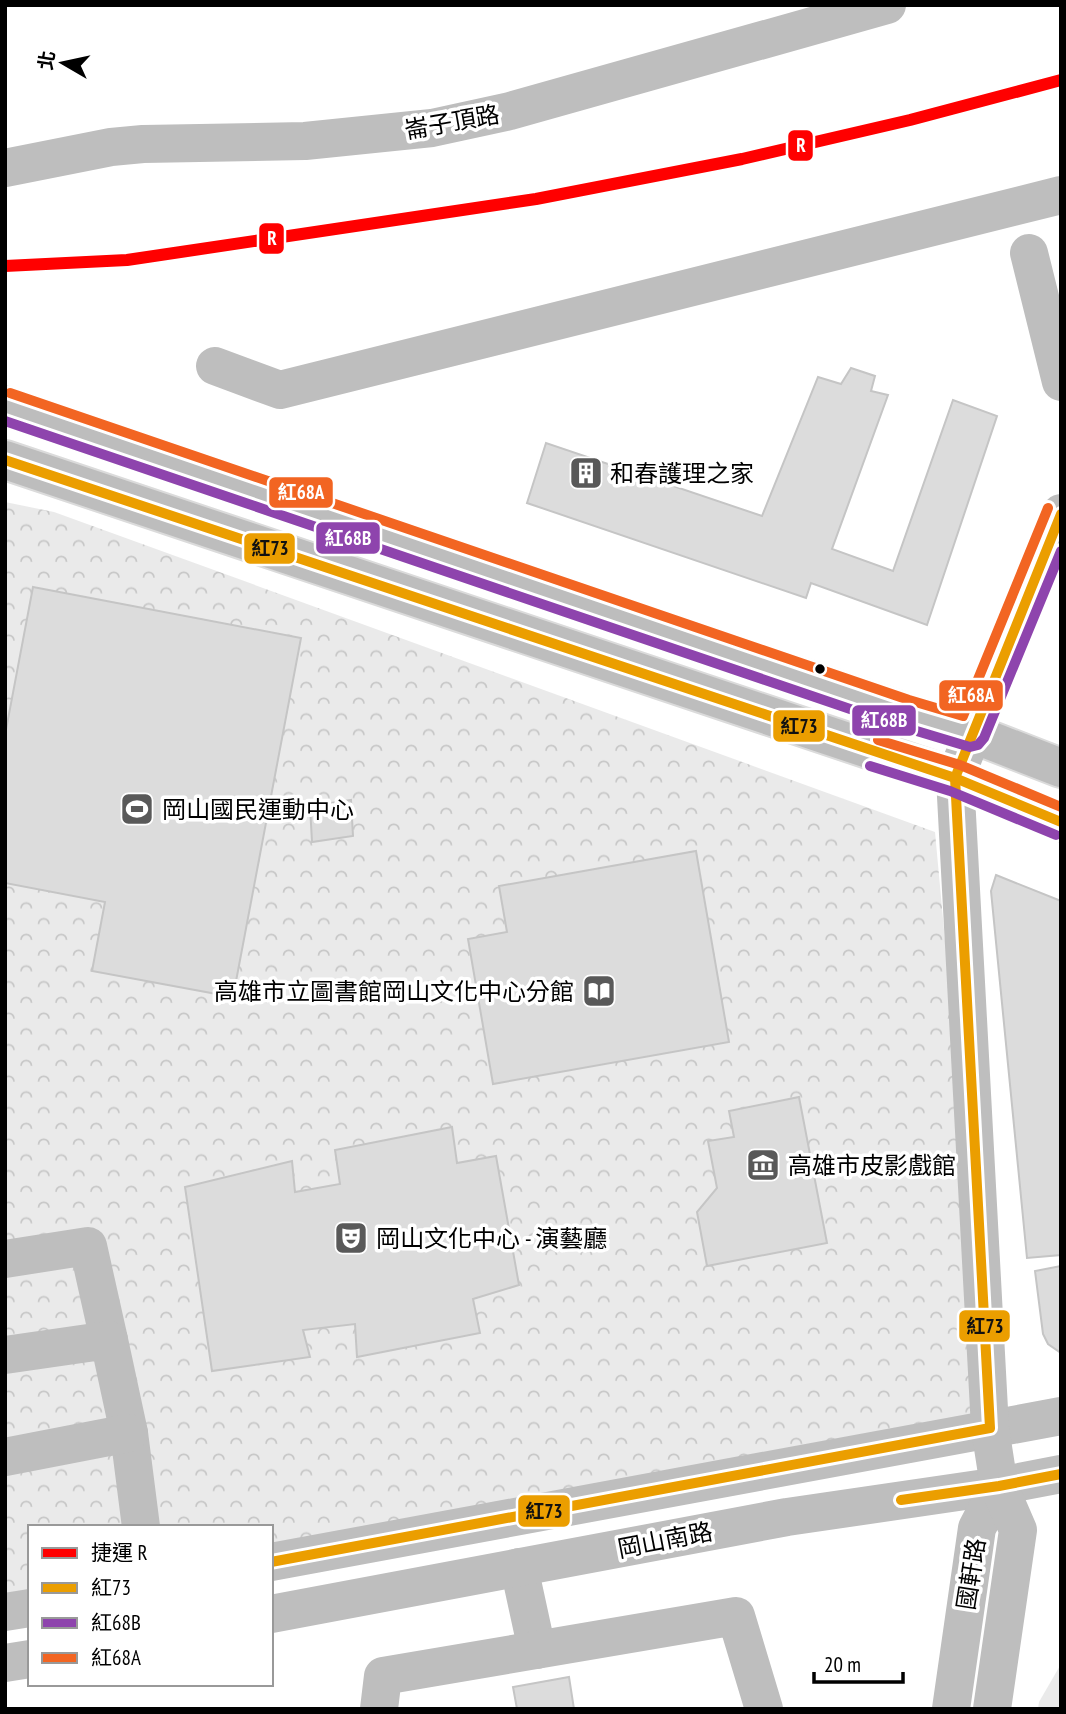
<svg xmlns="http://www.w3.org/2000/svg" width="1066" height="1714" font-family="'PT Sans Narrow','Noto Sans TC',sans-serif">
<defs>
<pattern id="park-crowns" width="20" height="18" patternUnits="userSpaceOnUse" patternTransform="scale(1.75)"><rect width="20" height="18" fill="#eaeaea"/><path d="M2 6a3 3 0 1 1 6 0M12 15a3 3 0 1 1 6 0" fill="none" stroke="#c7c7c7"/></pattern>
</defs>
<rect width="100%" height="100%" fill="#fff"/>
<polygon fill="#eaeaea" points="1061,1664 1061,1709 1038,1709 1039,1702"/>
<polygon fill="url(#park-crowns)" points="5,502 54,512 935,832 990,1428 271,1560 271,1527 30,1527 30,1605 5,1609"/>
<g fill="#dcdcdc" stroke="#c5c5c5" stroke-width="2">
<polygon points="851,368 875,376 871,391 888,395 832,549 893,571 953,400 997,416 927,625 811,583 806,598 527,503 546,443 762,516 818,377 841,384"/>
<polygon points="33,587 301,638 233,997 92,971 105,902 5,883 5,735"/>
<polygon points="351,800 353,836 312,842 310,806"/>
<polygon points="696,851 729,1042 493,1084 468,939 507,932 499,886"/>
<polygon points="996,875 1061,901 1061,1255 1027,1258 991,891"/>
<polygon points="799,1097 827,1243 707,1266 697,1212 717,1188 708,1141 734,1137 729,1111"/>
<polygon points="452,1127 457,1163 496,1156 519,1285 473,1299 480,1333 357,1357 355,1324 303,1330 310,1357 212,1371 185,1187 292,1161 295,1192 340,1184 335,1150"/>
<polygon points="1061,1266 1061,1353 1048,1344 1043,1334 1035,1271"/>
<polygon points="569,1677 574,1709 517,1709 513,1687"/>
</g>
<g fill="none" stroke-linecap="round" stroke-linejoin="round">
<defs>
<g id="major">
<polyline points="5,406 905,713 971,733 1061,768"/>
<polyline points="5,460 955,778 1061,822"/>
</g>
</defs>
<use href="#major" stroke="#dbdbdb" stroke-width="42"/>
<g stroke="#bebebe" stroke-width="38">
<polyline points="5,168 111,147 143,144 305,141 432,128 510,111 887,5"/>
<polyline points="1029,253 1061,382"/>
<polyline points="215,366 280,390 1061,195"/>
<polyline points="5,1259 88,1246 109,1340"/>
<polyline points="5,1355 109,1340 129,1433 141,1527"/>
<polyline points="5,1457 129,1433"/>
<polyline points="271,1562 1061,1416"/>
<polyline points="519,1567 537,1650"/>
<polyline points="5,1612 30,1608"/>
<polyline points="271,1614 787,1517 999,1486 1061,1474"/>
<polyline points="5,1663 30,1659"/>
<polyline points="379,1709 383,1676 736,1616 764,1709"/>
<polyline points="951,1709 977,1528 999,1486"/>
<polyline points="992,1709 1018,1530 999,1486 990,1428 955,778 1061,513"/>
</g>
<use href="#major" stroke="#bdbdbd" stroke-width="38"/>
<defs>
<g id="bus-1">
<polyline points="5,460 955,778 1061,822"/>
<polyline points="901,1500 999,1486 1061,1474"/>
<polyline points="271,1562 990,1428 955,778 1061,514"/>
</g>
<g id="bus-2">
<polyline points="5,421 900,726 970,747 978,745 984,738 1061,551"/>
<polyline points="870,766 950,791 1056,835"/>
</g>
<g id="bus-3">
<polyline points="10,393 909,700 963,716 1048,508"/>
<polyline points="878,740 960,765 1061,807"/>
</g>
</defs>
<use href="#bus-1" stroke="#fff" stroke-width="16"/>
<use href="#bus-2" stroke="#fff" stroke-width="16"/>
<use href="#bus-3" stroke="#fff" stroke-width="16"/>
<use href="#bus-1" stroke="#eb9e00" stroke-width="10"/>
<use href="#bus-2" stroke="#8e44ad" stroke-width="10"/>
<use href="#bus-3" stroke="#f26522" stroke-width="10"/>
<defs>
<polyline id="metro-1" points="5,266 127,260 536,199 742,159 910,120 1061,80"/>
</defs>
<use href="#metro-1" stroke="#fff" stroke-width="18"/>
<use href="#metro-1" stroke="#f00" stroke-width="12"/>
</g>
<defs>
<symbol id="building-square" viewBox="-11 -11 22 22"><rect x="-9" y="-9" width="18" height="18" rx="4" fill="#595959" stroke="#fff"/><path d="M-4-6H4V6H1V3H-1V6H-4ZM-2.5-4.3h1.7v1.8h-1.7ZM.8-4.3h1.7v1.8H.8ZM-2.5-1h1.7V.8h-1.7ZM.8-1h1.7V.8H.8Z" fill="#fff"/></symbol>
<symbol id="stadium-square" viewBox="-11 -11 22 22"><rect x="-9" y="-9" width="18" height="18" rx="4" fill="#595959" stroke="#fff"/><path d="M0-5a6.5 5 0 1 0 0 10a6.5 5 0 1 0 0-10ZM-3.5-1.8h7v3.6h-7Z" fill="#fff"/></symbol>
<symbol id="library-square" viewBox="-11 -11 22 22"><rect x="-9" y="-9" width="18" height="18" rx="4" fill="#595959" stroke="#fff"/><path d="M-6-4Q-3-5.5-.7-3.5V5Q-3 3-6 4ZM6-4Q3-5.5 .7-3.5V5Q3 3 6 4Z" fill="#fff"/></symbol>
<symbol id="museum-square" viewBox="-11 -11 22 22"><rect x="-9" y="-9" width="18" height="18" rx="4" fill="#595959" stroke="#fff"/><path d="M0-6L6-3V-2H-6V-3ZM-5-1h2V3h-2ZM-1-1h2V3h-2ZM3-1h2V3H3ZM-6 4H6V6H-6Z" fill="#fff"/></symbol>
<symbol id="theatre-square" viewBox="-11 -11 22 22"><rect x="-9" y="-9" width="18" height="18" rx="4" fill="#595959" stroke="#fff"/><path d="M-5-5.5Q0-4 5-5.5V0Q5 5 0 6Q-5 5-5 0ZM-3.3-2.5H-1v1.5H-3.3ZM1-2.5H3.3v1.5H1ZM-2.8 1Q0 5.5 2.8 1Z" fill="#fff"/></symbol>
</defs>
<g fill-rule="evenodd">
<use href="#building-square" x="567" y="454" width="38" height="38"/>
<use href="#stadium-square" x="118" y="790" width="38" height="38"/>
<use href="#library-square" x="580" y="972" width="38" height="38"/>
<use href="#museum-square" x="744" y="1146" width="38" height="38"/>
<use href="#theatre-square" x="332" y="1219" width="38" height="38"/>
</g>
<circle fill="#000" stroke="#fff" stroke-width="2.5" cx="820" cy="669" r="6"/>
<g text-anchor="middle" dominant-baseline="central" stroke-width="7" stroke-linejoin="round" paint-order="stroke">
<g font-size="24" fill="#000" stroke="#fff">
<text transform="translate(452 122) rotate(-10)">崙子頂路</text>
<text transform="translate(665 1540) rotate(-11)">岡山南路</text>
<text transform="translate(971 1574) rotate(-81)">國軒路</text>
</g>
<g font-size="24" fill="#000" stroke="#fff" text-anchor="start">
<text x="610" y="473">和春護理之家</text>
<text x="162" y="809">岡山國民運動中心</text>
<text x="574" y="991" text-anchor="end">高雄市立圖書館岡山文化中心分館</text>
<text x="788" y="1165">高雄市皮影戲館</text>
<text x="376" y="1238">岡山文化中心 - 演藝廳</text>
</g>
</g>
<g stroke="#fff" stroke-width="2.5">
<rect x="787" y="129" width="27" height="33" rx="7" fill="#f00"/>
<rect x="258" y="222" width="27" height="33" rx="7" fill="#f00"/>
<rect x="268" y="476" width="66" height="33" rx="7" fill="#f26522"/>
<rect x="315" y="521" width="66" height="34" rx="7" fill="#8e44ad"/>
<rect x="243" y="532" width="53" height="33" rx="7" fill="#eb9e00"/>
<rect x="938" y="679" width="66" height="33" rx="7" fill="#f26522"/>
<rect x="851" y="704" width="66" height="33" rx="7" fill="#8e44ad"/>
<rect x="772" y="709" width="54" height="34" rx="7" fill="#eb9e00"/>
<rect x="958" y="1309" width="53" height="34" rx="7" fill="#eb9e00"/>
<rect x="517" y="1494" width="54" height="34" rx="7" fill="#eb9e00"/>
</g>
<g font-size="19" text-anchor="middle" font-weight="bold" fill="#fff">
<text x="801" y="152">R</text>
<text x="272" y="245">R</text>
<text x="301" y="499">紅68A</text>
<text x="348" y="545">紅68B</text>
<text x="971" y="702">紅68A</text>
<text x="884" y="727">紅68B</text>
</g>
<g font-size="19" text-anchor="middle" font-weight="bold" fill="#111">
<text x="270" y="555">紅73</text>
<text x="799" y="733">紅73</text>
<text x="985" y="1333">紅73</text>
<text x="544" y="1518">紅73</text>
</g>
<rect width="1066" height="1714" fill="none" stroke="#000000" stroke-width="14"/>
<rect x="28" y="1525" width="245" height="161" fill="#ffffff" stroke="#999999" stroke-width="2"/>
<rect x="42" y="1548" width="35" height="10" fill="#ff0000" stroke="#999999" stroke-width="2"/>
<text x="91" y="1560" font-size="21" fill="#000000">捷運 R</text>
<rect x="42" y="1583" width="35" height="10" fill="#eb9e00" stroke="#999999" stroke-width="2"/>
<text x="91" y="1595" font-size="21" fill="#000000">紅73</text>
<rect x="42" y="1618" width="35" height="10" fill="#8e44ad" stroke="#999999" stroke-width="2"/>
<text x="91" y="1630" font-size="21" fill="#000000">紅68B</text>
<rect x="42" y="1653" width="35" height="10" fill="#f26522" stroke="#999999" stroke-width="2"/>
<text x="91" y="1665" font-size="21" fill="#000000">紅68A</text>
<g transform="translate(63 63) rotate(279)" stroke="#ffffff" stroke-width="5" paint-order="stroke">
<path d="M0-5L12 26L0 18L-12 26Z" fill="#000000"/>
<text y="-10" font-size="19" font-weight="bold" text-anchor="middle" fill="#000000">北</text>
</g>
<path d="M814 1672v10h89v-10" fill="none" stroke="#000000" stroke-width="3.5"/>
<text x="824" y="1672" font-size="21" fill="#000000" stroke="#ffffff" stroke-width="5" paint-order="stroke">20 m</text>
</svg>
